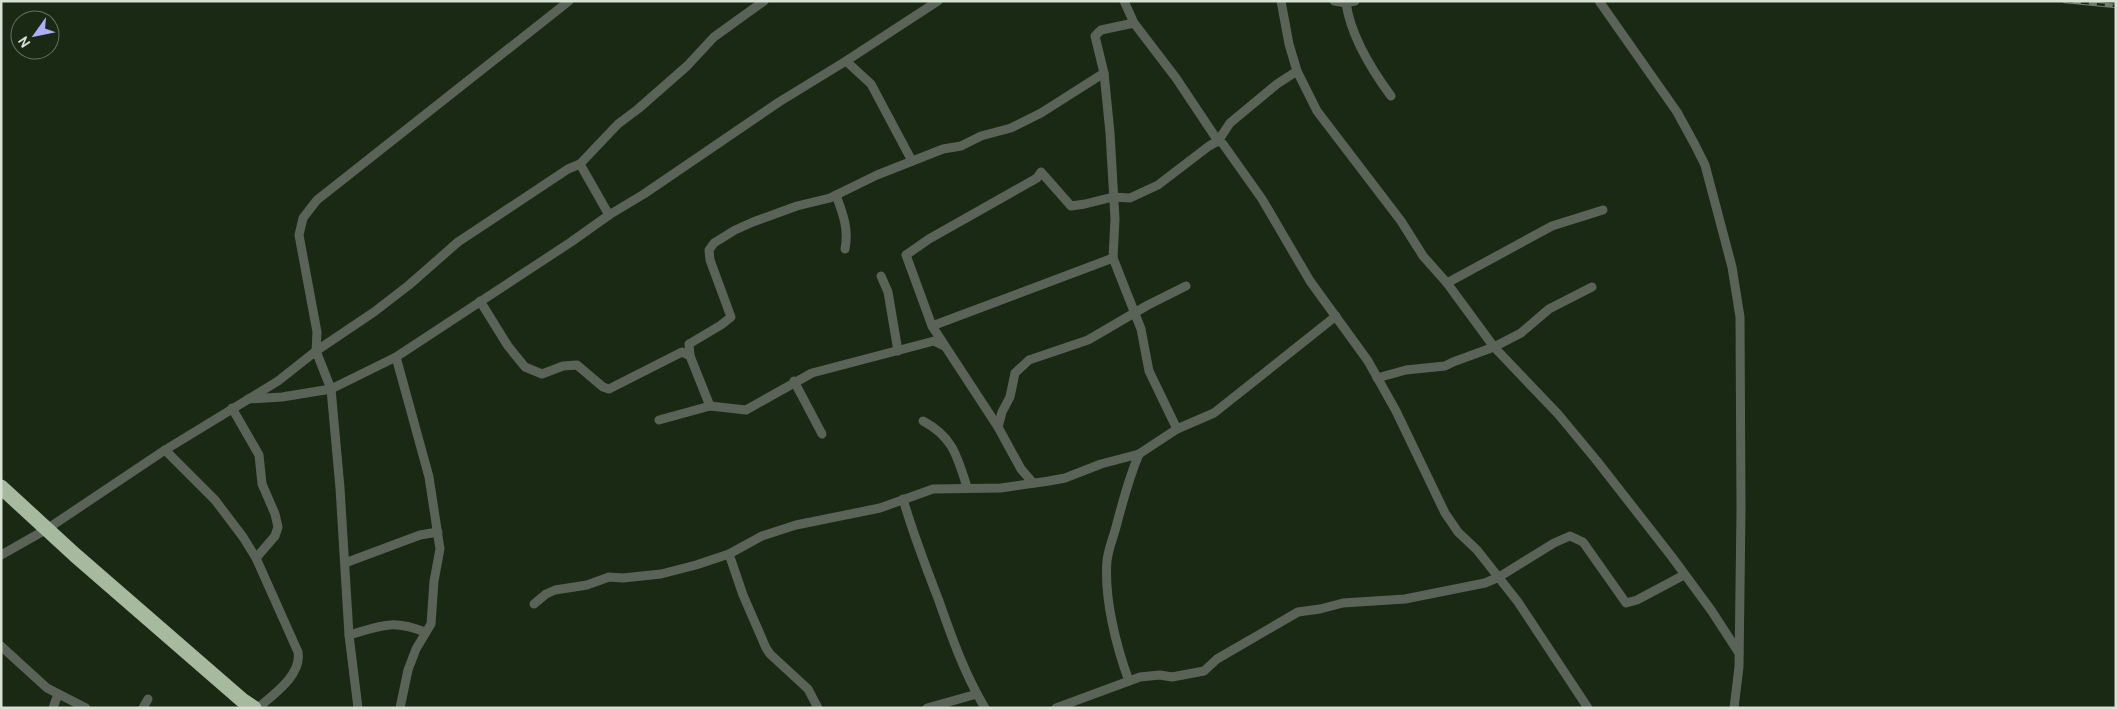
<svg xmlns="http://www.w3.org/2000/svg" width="2117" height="709" font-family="Cabin,sans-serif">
<rect width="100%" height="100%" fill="#192914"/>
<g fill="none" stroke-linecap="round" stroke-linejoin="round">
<g stroke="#5b6358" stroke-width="9">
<polyline points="1124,1 1134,23 1176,78 1218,141 1223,144 1262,199 1310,281 1368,361 1396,411 1445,513 1458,532 1477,550 1518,602 1588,708"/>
<polyline points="1281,1 1289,44 1297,71 1317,111 1401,221 1423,256 1447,283 1494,347 1558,414 1597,461 1672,557 1711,610 1739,653"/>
<polyline points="1334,1 1346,3 1355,1"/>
<polyline points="1599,1 1677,112 1695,145 1705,165 1732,267 1740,317 1741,510 1739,667 1734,708"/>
<path d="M1346 3C1351 37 1371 69 1391 96"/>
<polyline points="1134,23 1101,30 1095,36 1104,73 1110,133 1115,219 1113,258 1141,329 1149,371 1177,429"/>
<polyline points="846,61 871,84 912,161"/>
<polyline points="580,164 609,215"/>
<path d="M836 195C843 214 849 229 845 249"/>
<polyline points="881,276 888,292 898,351"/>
<polyline points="1447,283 1552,226 1603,210"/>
<polyline points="480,301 508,346 525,367 542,374 563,366 577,365 603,387 609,389 682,352 690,356"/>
<polyline points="932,326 1113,258"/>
<polyline points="396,357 429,477 440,549 434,581 431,624 416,649 408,670 400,708"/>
<polyline points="1377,378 1406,370 1445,366 1453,362 1494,347 1521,333 1549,309 1592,287"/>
<polyline points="794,381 822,434"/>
<polyline points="248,399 282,397 331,389 396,357 571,242 609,215 644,194 779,102 846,61 938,1"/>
<polyline points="710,406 690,356 689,344 721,325 731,317 710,260 709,250 714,243 735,230 753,222 797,206 830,198 877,175 943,149 961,146 981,136 1011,128 1041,113 1104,73"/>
<polyline points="232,408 259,455 262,484 275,514 278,527 275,536 256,558"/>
<polyline points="659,420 710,406 746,410 812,373 934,341 944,346"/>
<path d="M923 421C953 437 957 456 967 487"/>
<polyline points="998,427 1002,412 1010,397 1015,373 1029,360 1088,340 1148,305 1186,286"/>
<path d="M165 450 215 500 243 537 256 558 298 652C302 675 274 694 258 708"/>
<polyline points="1033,483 1021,469 998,427 932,326 906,255 929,239 1037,178 1041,172 1071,206 1085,204 1113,197 1130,198 1158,185 1209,146 1218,141 1230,123 1277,84 1297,71"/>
<path d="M903 499C913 534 926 567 939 601 952 638 965 675 985 708"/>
<polyline points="729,554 743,595 766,648 770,654 808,689 818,708"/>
<polyline points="1,555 47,529 165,450 278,381 316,351 317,332 299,235 303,218 317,200 569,1"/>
<polyline points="345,563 420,535 438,532"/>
<polyline points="534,604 546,594 555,590 587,585 609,577 623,578 661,574 696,565 729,554 762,536 796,525 880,508 933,489 1001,488 1049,481 1065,478 1101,464 1139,454 1177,429 1214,413 1336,316"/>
<path d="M349 635C381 626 391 619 425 632"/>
<polyline points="1,646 47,688 86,708"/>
<path d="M1129 681C1116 646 1104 598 1107 561 1108 550 1113 538 1116 527 1123 501 1128 480 1139 454"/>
<polyline points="53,708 58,694"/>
<polyline points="143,708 148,699"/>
<polyline points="358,708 349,635 340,488 331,389 316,351 374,312 409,285 458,242 568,169 580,164 618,124 638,109 687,66 714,37 764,1"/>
<polyline points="927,708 977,694"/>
<polyline points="1056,708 1140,677 1160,675 1172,677 1204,671 1217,659 1298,612 1320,609 1343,603 1405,599 1485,583 1499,577 1554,543 1570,536 1583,542 1626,603 1637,600 1684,575"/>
</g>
<polyline stroke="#a6baa0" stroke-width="15" points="1,487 75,555 242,700 254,708"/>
<defs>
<polyline id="rail" points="2065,1 2116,6"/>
</defs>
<use href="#rail" stroke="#6f7c6b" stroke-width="4.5"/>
<use href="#rail" stroke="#192914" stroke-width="2.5" stroke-dasharray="8" stroke-linecap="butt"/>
</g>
<rect width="2117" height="709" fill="none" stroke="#d7e1d4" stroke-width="5"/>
<g transform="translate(35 35) rotate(237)"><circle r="24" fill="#192914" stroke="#657361"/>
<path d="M0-4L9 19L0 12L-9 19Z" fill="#aeaefa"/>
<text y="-8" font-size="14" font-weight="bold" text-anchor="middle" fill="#d7e1d4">N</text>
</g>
</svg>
